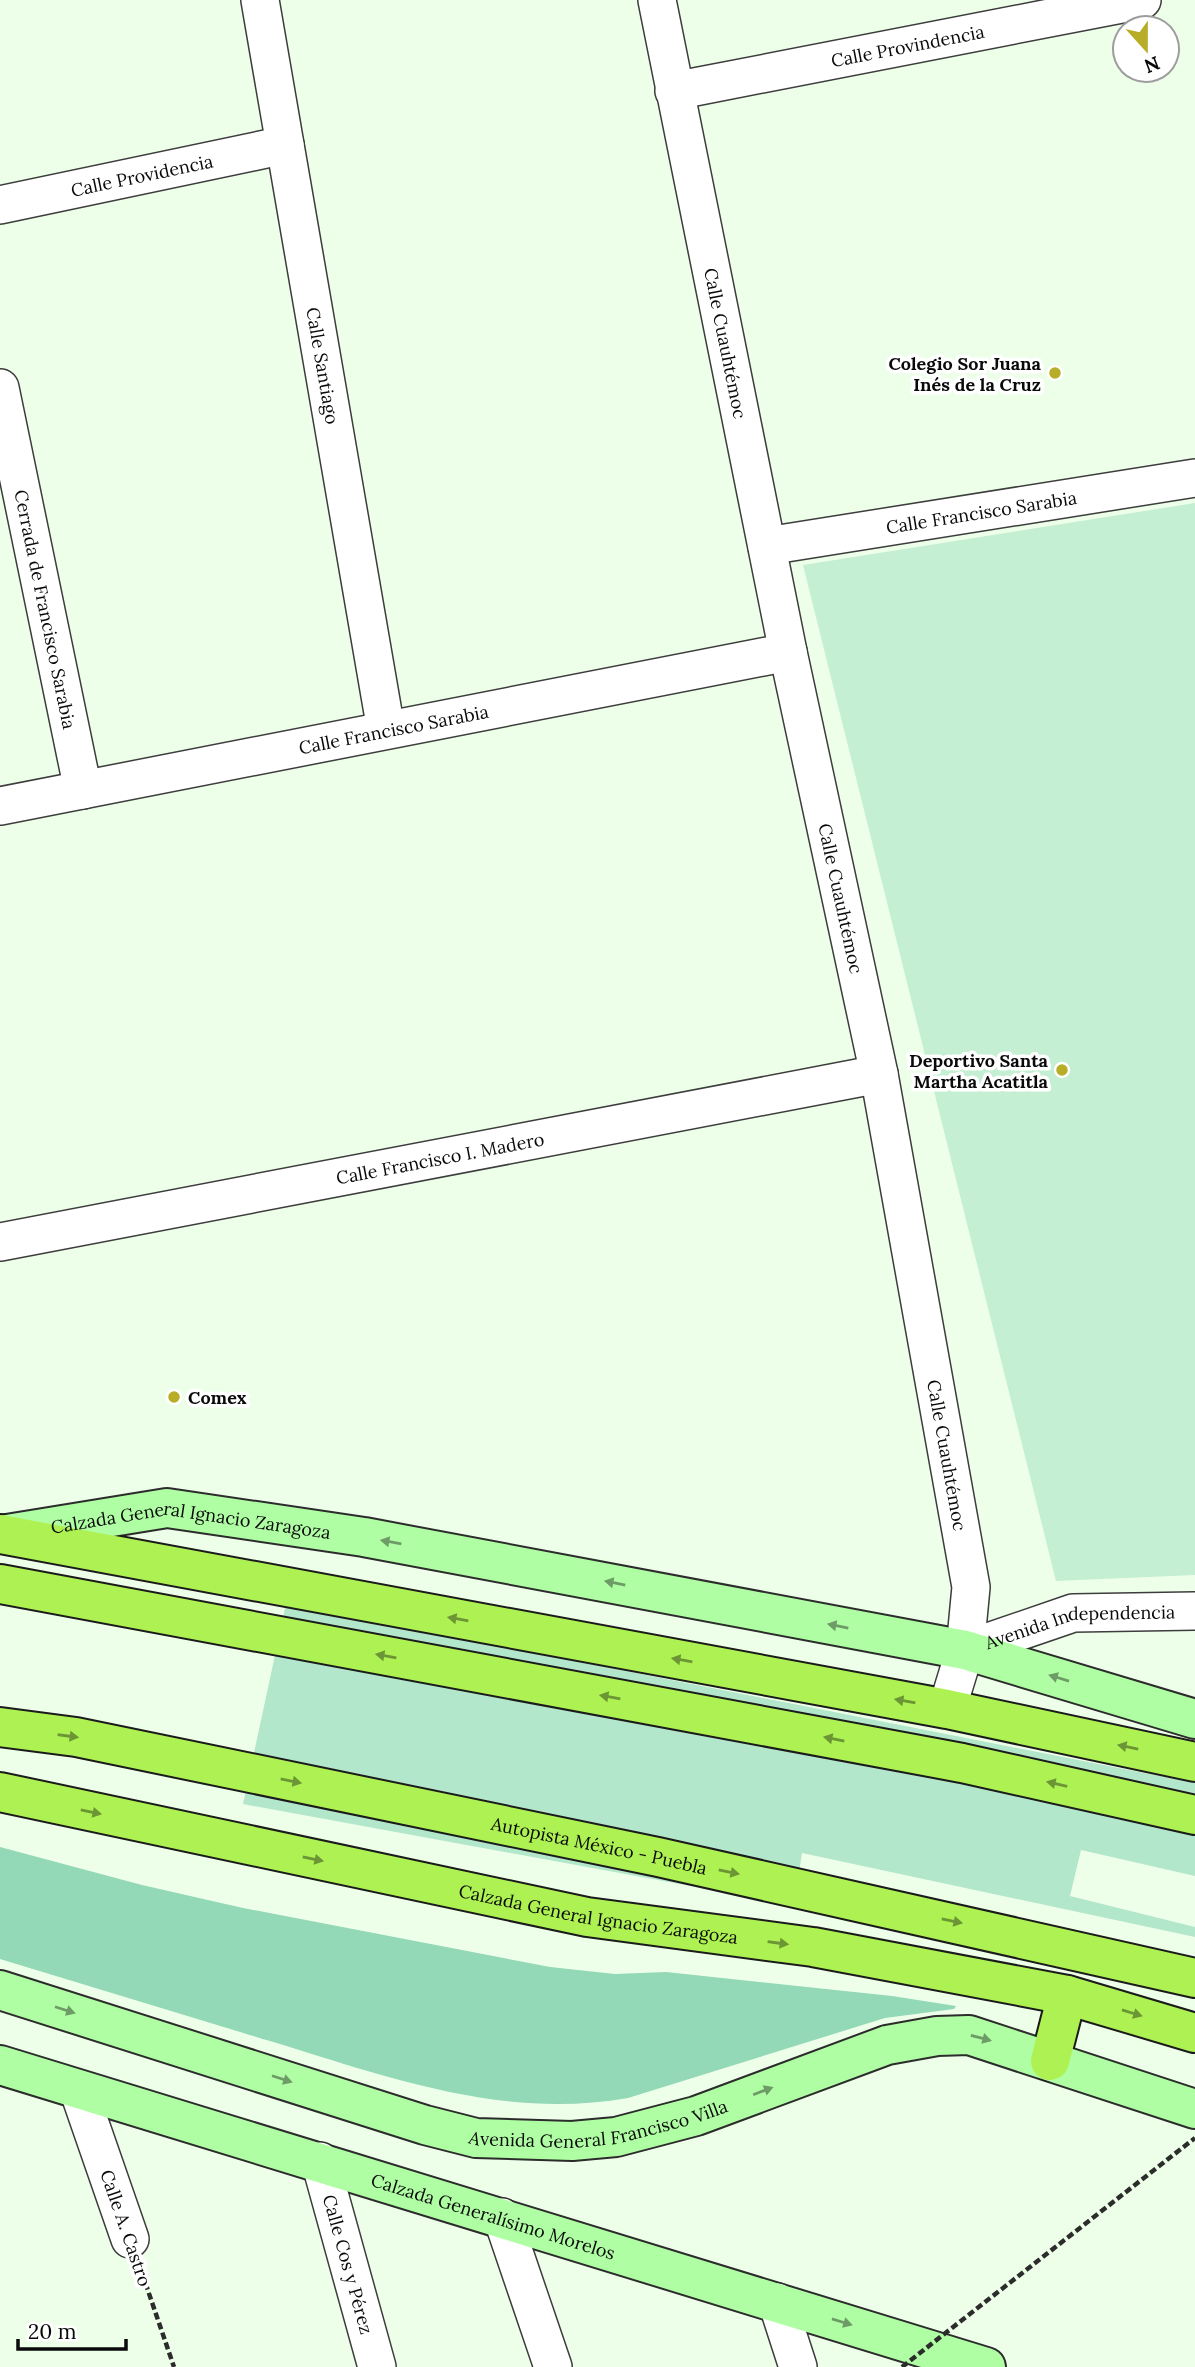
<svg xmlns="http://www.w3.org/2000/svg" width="1195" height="2367" font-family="Lora,serif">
<rect width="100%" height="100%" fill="#edffe8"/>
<polygon fill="#b3e7cb" points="286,1604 1195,1783 1195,1876 1081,1850 1070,1896 1195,1927 1195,1937 802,1853 794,1905 243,1804"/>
<path fill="#93d8b7" d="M0 1847 142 1885 243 1908 550 1967 615 1974 666 1972 892 1996 956 2006 954 2009 885 2018 628 2098C503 2120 388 2077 270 2041 180 2014 90 1986 0 1959Z"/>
<polygon fill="#c5efd2" points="1195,503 1195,1575 1056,1581 803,565"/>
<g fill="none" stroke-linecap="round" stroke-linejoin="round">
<defs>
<g id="street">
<path id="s1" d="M260 0 386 730"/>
<path id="s2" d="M657 0 788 652 879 1074 971 1587 965 1650 947 1709"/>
<path id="s3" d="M674 91 1142 0"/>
<path id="s4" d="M0 205 285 145"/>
<path id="s5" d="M0 388 83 790"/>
<path id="s6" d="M767 546 1195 478"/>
<path id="s7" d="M0 806 788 652"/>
<path id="s8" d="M0 1242 879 1074"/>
<path id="s9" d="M965 1650 1073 1613 1195 1611"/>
<polyline points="78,2089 130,2239"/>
<path id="s10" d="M320 2161 377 2367"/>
<polyline points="502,2217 553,2367"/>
<polyline points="777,2302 798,2367"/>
</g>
<g id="secondary">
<path id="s11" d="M7 1534 167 1508 364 1537 965 1650 1195 1719"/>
<path id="s12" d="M0 1990 425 2125 476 2138 572 2141 616 2137 696 2116 887 2045 937 2036 969 2035 1195 2109"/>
<path id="s13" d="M0 2065 986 2367"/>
</g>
<g id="highway">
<polyline points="0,1534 947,1709 1195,1762"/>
<polyline points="0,1584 962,1763 1195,1815"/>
<path id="s14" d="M0 1727 76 1737 658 1857 1195 1978"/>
<path id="s15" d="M0 1792 587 1917 813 1947 1067 1995 1195 2033"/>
<polyline points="1050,2061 1067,1995"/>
</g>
</defs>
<use href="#street" stroke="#3d3d3d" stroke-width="40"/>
<use href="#secondary" stroke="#2c2c2c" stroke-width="42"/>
<use href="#highway" stroke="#1b1b1b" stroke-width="42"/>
<polyline stroke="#2c2c2c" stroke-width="4.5" stroke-dasharray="7 3.5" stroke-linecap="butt" points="142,2273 174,2367"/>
<use href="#street" stroke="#fff" stroke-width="37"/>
<use href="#secondary" stroke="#b0fea4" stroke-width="38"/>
<use href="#highway" stroke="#adf252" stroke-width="38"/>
<polyline stroke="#2c2c2c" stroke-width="4.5" stroke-dasharray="7 3.5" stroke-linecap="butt" points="902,2367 1195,2138"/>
</g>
<defs><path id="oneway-solid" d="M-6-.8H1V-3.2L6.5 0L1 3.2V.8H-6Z" transform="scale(1.75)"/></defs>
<g fill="#6e9c66">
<use href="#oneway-solid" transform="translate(391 1542) rotate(-170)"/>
<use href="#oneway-solid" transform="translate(615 1583) rotate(-169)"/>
<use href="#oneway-solid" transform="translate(838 1626) rotate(-169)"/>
<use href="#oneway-solid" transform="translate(1059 1678) rotate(-163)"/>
<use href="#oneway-solid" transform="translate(65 2010) rotate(18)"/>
<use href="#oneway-solid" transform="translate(981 2038) rotate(15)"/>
<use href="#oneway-solid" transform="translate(282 2079) rotate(18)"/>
<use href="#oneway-solid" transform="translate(763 2091) rotate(-21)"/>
<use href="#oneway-solid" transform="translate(842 2322) rotate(17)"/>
</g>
<g fill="#6c9535">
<use href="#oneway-solid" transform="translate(458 1619) rotate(-170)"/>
<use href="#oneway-solid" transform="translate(386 1656) rotate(-170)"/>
<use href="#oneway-solid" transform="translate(682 1660) rotate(-170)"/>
<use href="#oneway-solid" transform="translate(610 1697) rotate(-170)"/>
<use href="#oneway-solid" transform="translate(905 1701) rotate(-170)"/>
<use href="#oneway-solid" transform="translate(68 1736) rotate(8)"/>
<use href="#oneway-solid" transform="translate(834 1739) rotate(-169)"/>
<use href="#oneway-solid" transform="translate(1128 1747) rotate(-168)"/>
<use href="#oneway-solid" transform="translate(291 1781) rotate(11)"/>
<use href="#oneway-solid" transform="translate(1057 1784) rotate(-167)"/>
<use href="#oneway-solid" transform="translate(91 1812) rotate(12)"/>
<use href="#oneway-solid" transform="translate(313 1859) rotate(12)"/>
<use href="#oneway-solid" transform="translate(729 1872) rotate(12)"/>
<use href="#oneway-solid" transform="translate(952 1921) rotate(12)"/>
<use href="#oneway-solid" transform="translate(778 1943) rotate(8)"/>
<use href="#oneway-solid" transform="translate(1132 2013) rotate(17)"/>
</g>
<g fill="#b7ad26" stroke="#fff" stroke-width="2.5">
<circle cx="1055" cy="373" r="7"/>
<circle cx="1062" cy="1070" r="7"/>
<circle cx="174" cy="1397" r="7"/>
</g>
<g text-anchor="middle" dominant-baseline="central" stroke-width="7" stroke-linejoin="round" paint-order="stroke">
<g font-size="18" fill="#0a0a0a" stroke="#fff">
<text stroke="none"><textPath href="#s3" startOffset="238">Calle Provindencia</textPath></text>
<text stroke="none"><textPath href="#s4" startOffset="145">Calle Providencia</textPath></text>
<text stroke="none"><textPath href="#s2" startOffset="350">Calle Cuauhtémoc</textPath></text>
<text stroke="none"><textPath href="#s1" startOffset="371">Calle Santiago</textPath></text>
<text stroke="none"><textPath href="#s6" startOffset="217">Calle Francisco Sarabia</textPath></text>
<text stroke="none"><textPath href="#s5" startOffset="226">Cerrada de Francisco Sarabia</textPath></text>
<text stroke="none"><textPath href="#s7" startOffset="401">Calle Francisco Sarabia</textPath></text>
<text stroke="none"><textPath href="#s2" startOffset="917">Calle Cuauhtémoc</textPath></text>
<text stroke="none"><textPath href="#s8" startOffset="448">Calle Francisco I. Madero</textPath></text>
<text stroke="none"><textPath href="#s2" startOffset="1484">Calle Cuauhtémoc</textPath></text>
<text stroke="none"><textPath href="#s11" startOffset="186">Calzada General Ignacio Zaragoza</textPath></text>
<text stroke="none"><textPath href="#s9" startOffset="119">Avenida Independencia</textPath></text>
<text stroke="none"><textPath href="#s14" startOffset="611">Autopista México - Puebla</textPath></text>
<text stroke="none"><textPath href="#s15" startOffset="611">Calzada General Ignacio Zaragoza</textPath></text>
<text stroke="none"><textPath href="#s12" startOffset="623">Avenida General Francisco Villa</textPath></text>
<text stroke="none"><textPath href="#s13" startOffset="516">Calzada Generalísimo Morelos</textPath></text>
<text transform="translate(126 2228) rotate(71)">Calle A. Castro</text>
<text stroke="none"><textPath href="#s10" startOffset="107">Calle Cos y Pérez</textPath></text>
</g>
<g font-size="18" font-weight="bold" fill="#0a0a0a" stroke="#fff" text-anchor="end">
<text x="1041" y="363">Colegio Sor Juana<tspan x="1041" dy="21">Inés de la Cruz</tspan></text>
<text x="1048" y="1060">Deportivo Santa<tspan x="1048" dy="21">Martha Acatitla</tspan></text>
<text x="188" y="1397" text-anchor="start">Comex</text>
</g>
</g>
<g transform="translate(1146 49) rotate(159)"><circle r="33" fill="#ffffff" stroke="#9d9d9d" stroke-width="2"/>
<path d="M0-5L12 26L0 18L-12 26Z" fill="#b7ad26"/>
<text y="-10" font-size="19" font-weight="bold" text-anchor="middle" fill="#0a0a0a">N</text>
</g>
<path d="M18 2339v10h108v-10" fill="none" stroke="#0a0a0a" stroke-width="3.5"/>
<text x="28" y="2339" font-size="21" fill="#0a0a0a" stroke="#ffffff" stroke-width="5" paint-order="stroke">20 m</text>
</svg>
